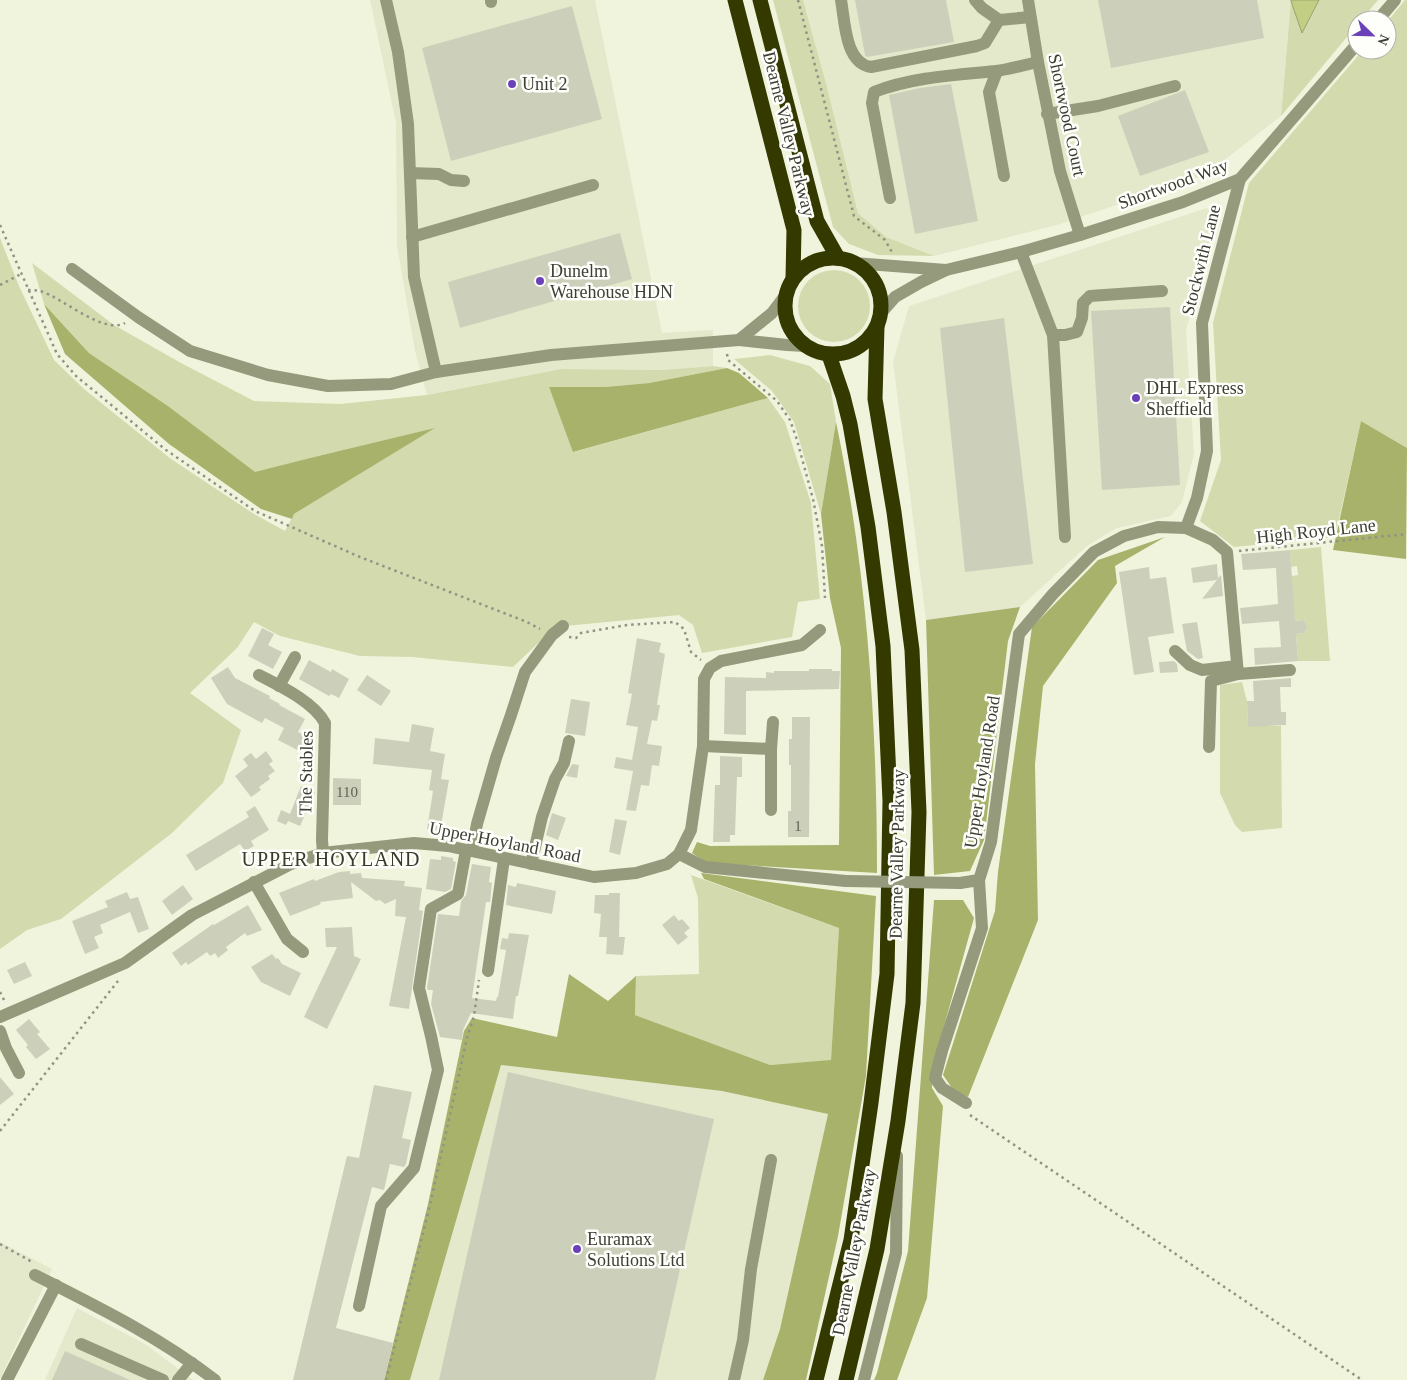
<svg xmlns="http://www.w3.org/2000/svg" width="1407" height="1380" font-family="'Times New Roman',serif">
<rect width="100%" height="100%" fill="#f0f4dd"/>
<g fill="#e4e9cb">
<polygon points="370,0 595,0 662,333 713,330 713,366 662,370 561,369 427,395 415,351 397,245 396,123"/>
<polygon points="803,0 1291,0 1281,116 1205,175 1057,225 934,256 886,237 858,213 827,87"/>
<polygon points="1207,208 1220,213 1186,330 1194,454 1182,502 1171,516 1117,528 1087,546 1020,607 926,620 893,362 909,306"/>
<polygon points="501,1065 722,1091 828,1114 780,1329 763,1380 410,1380"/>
<polygon points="0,1242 52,1269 0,1379"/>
<polygon points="77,1308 145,1344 193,1380 45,1380"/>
</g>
<g fill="#d3daae">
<polygon points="773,0 803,0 827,87 858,213 886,237 934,256 878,255 849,244 833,227"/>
<polygon points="1291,0 1378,0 1361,20 1357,20 1357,25 1281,116"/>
<polygon points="1405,0 1407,0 1407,448 1361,421 1335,537 1234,547 1200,521 1221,460 1213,323 1249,183 1363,50 1387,50 1387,22"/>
<polygon points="0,238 19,286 54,360 84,389 171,459 254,514 285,531 294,514 433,429 314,457 255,473 168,406 89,353 44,304 32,263 114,325 181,363 254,401 340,404 427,395 561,369 662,370 713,366 727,368 649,383 605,387 549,387 574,452 768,398 785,422 811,503 820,599 798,602 792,637 702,653 693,625 679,615 555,627 513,667 412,657 360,656 280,636 254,622 237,648 190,693 241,730 223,783 172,833 61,919 27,930 0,949"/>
<circle cx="834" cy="306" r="36"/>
<polygon points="770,355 810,366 830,384 836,422 821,514 794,422 772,391 734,359"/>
<polygon points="1321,547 1330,661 1298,661 1296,634 1304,633 1308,627 1304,620 1294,621 1291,576 1298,575 1297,566 1291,567 1290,550"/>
<polygon points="1242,682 1247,701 1248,726 1281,726 1282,828 1242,832 1235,825 1220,793 1220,685"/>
<polygon points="691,875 839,928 831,1061 770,1065 635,1015 636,976 699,974 698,898"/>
</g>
<g fill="#a9b26b">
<polygon points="44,304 89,353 168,406 255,472 314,457 435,428 294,514 292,519 261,509 169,444 65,354"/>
<polygon points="727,368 739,373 768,398 573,452 549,387 605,387 649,383"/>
<polygon points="1361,421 1407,448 1406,559 1333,550"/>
<path d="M836 422C867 570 877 722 877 873L707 863 692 853 697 842 710 846 839 845 841 648 830 598 821 514Z"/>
<polygon points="1165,537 1115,566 1117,583 1043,686 1035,764 1038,920 968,1097 954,1091 943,1075 995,911 998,872 1032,627 1098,560"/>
<polygon points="1020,607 1008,641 984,840 970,871 934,875 926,620"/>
<polygon points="701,873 876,896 866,1076 838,1236 806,1380 763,1380 780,1329 828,1114 722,1091 501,1065 410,1380 384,1380 428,1204 464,1031 472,1018 557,1037 569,974 608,1001 636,976 635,1015 770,1065 831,1060 839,928 704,879"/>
<polygon points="934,900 963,900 974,918 933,1066 932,1088 943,1106 927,1298 897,1380 874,1380 877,1373 908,1251"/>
</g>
<polygon fill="#c3ce85" stroke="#9ba36d" points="1291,0 1319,0 1302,33 1291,1"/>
<g fill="#ccd0ba">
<polygon points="855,0 946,0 954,42 867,57 865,55"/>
<polygon points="1098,0 1257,0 1264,38 1111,68"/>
<polygon points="572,6 602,119 451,161 422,48"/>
<polygon points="951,84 978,221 915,234 889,95 920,88"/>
<polygon points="1185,90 1209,152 1140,176 1118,116"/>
<polygon points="620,233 632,279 460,328 448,282"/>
<polygon points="1170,307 1180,485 1102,490 1091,311"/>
<polygon points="1004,318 1033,564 965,572 940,328"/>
<polygon points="1290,550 1295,621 1304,620 1308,627 1304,633 1296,634 1298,661 1255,665 1254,648 1281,647 1279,621 1242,624 1240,608 1278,604 1276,568 1243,570 1241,554"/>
<polygon points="1217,564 1218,578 1221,575 1223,596 1202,599 1217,580 1193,583 1191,568"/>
<polygon points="1149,567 1150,579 1166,577 1174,633 1148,637 1154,672 1134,675 1119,572"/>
<polygon points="1197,622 1203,658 1198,659 1187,651 1182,624"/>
<polygon points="262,628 274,634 268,645 282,652 273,669 248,656"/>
<polygon points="637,638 661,643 659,652 665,654 657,705 660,705 657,721 652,720 647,744 662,746 659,766 652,765 649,786 641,785 636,811 626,810 633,771 614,768 616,757 632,760 638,727 626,725 632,694 628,693"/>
<polygon points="309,660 331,672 332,669 349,679 339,698 331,694 329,696 299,679"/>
<polygon points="1174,661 1177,664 1178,672 1160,673 1159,662"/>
<polygon points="228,667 235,678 270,696 269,698 280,704 279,705 305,719 298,732 311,739 303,753 278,740 284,728 265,718 262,723 227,704 211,678"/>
<polygon points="809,669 832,669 832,671 840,671 839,689 746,691 746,735 724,734 725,677 766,678 766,672 774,673 774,671 809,671"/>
<polygon points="367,675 391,691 381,706 357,690"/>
<polygon points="1291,678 1291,687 1280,687 1281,712 1286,712 1286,725 1248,727 1247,701 1254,701 1253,681"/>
<polygon points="571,699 590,702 585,736 565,733"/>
<polygon points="792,717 810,717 809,837 788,837 788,811 791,811 791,765 789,765 789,739 792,739"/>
<polygon points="412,724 434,728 430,751 445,754 441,779 449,780 440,831 427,829 433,791 429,790 432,770 373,764 375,738 409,742"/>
<polygon points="266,751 273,761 269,764 275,771 268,776 270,779 259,787 261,790 251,797 235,776 248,766 243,759 251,753 256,759"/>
<polygon points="720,756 742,757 742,777 737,777 735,835 730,835 730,842 713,842 715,785 720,785"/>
<polygon points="572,764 579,765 577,778 566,776"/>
<polygon points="333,778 361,779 361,805 333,805"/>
<polygon points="301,786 315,792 300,826 288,821 286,825 277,821 281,810 290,814"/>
<polygon points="255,806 269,830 251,841 254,846 245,851 240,844 196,871 186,855 249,817 246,812"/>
<polygon points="552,813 566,818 558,840 546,835"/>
<polygon points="615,819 627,821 620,855 609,852"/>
<polygon points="441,856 453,858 453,861 456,862 451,889 445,892 426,889 430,859 441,860"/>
<polygon points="472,864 491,867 489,882 492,883 490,902 486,902 472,998 496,1001 497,997 498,997 506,950 500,949 502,938 508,939 509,933 529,935 518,996 516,996 513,1019 471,1013 463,1030 462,1040 440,1037 431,1004 433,990 428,990 427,988 438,914 459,916 461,901 466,895"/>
<polygon points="350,871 350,874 361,873 362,878 405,881 404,886 422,888 419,910 423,911 409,1009 389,1006 406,917 395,916 396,899 385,904 380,900 376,901 351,882 353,898 320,902 321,904 290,916 279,893 314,879 315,881 339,872"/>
<polygon points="517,883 556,891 552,914 506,905 508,885 516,887"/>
<polygon points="183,885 193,899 172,915 162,901"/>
<polygon points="127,892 130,899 138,897 149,929 138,933 130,912 100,925 103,933 94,937 99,948 85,954 72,921 108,907 105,901"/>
<polygon points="609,893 620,893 619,937 625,937 623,955 606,954 607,937 599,937 601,914 594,913 595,895 609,895"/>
<polygon points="248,905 262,930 247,936 245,933 226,947 228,950 218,958 215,953 210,956 207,952 188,965 186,962 181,966 172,953 213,924 214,925"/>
<polygon points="674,915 679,921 682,919 690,928 684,933 688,937 678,945 662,925"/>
<polygon points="352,927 354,956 361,959 327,1029 304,1017 337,947 326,947 325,928"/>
<polygon points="272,954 276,959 278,958 282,964 301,973 290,996 261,982 251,967"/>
<polygon points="25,962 32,976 14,984 7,970"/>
<polygon points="29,1019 40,1032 37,1034 50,1049 36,1059 26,1047 28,1045 16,1030"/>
<polygon points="508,1072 714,1119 655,1380 439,1380"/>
<polygon points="0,1077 14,1094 0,1105"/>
<polygon points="374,1085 412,1092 402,1138 411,1140 406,1164 404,1167 390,1164 384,1190 372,1187 336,1328 393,1343 384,1380 293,1380 347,1156 359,1158"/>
<polygon points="65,1351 130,1380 52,1380"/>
</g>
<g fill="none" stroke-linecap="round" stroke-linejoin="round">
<g stroke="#919384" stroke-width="2.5" stroke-dasharray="2.5 4" stroke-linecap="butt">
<polyline points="798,0 854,216 885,240 893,254"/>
<polyline points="0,225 57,354 76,376 166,450 255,511 360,557 527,622 540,629"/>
<polyline points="0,285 21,274"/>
<path d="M28 290C32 290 36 290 40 291 62 297 103 335 125 323"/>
<polyline points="727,354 728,360 777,401 790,420 797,440 813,499 822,546 825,598"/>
<polyline points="1239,551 1407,534"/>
<polyline points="569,637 576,638 581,633 627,625 675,622 684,629 691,652 701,660"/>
<polyline points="0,992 5,1002"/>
<polyline points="970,1115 1362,1380"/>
<polyline points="0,1131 118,981"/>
<polyline points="0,1244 34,1263"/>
<polyline points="386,1380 430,1205 467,1038 474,1016 479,980"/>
</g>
<g stroke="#959a7c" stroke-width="12">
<polyline points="386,0 398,52 408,124 414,277 436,372"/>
<polyline points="491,0 491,2"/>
<path d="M841 0C845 22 845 63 871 67L977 46 985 43 999 20 1030 17"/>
<polyline points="975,0 982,8 999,20"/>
<polyline points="1028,0 1038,62 1060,171 1080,235"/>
<polyline points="1378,20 1395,0"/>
<polyline points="997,71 989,92 1004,176"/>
<polyline points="1047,114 1098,106 1175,86"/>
<polyline points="410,173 439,174 451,180 464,181"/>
<path d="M890 198 872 103 874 92C912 77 956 75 996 71 1010 69 1024 65 1038 62"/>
<polyline points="412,237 593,185"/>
<polyline points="1021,252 1053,335 1065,537"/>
<polyline points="854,263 946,270"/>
<polyline points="72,269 138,317 190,351 268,375 328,386 391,384 436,372 551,355 739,340 772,313 787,293"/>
<polyline points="881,313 895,297 921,282 946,270 1021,252 1080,235 1183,202 1240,179 1357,44"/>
<polyline points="1053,335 1065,335 1077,332 1082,318 1083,303 1090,296 1162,291"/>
<polyline points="739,340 787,345 805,346"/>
<polyline points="1186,528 1213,540 1227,552 1238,674 1290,670"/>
<polyline points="1175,651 1190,665 1202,670 1237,666"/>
<path d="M259 675C280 686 314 702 325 723L322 840 323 853"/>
<polyline points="279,686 295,657"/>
<polyline points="703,746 771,749"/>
<polyline points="1209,747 1211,681 1238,674"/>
<polyline points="771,810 771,749 773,722"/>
<polyline points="472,851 477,824 496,758 511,715 525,672 552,635 563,626"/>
<polyline points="679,854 705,867 846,881"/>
<polyline points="531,864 542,817 555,779 564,763 569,741"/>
<polyline points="254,882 287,939 303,952"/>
<polyline points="960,883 979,880 991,842 1019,634 1053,594 1094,552 1124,536 1158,527 1186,528 1197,498 1207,451 1202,323 1240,179"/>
<polyline points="488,971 504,859"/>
<polyline points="0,1017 125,963 192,915 291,864 323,853 414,843 448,846 594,877 636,873 667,864 679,854 691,830 703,746 704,679 710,668 721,661 802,645 820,630"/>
<polyline points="0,1031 6,1048 19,1073"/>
<polyline points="966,1103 942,1088 935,1078 942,1051 982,928 979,880"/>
<path d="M35 1275C98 1307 158 1336 215 1380"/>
<polyline points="359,1306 381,1206 414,1168 438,1070 431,1036 419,988 431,909 458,894 466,850"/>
<polyline points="81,1344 163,1380"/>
<polyline points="7,1380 56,1285"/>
<polyline points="178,1380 192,1363"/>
<polyline points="734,1380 743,1340 751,1269 771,1160"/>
<polyline points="864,1380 896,1253 897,1156"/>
</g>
<g stroke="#343900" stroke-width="15">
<polyline points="735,0 794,230 793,279"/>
<polyline points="760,0 817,221 838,258"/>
<circle cx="833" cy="306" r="48"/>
<polyline points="816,1380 851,1240 871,1103 887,974 890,801 883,646 868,527 850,424 843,396 829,355"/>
<polyline points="846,1380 877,1249 898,1121 913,1003 919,812 912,650 894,512 875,399 877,326"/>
</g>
<polyline stroke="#959a7c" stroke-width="12" points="846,881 960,883"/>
</g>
<g fill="#6b41ba" stroke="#fefffa" stroke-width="2">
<circle cx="512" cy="84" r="5"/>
<circle cx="540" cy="281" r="5"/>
<circle cx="1136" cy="398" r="5"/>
<circle cx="577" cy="1249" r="5"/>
</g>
<g text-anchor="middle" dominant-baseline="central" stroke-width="5" stroke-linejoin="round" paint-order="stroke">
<g font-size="15" fill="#616256">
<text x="347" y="792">110</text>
<text x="798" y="826">1</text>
</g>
<g font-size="18" fill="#3d3e35" stroke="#fefffa" text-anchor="start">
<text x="522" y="84">Unit 2</text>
<text x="550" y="271">Dunelm<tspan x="550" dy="21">Warehouse HDN</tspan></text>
<text x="1146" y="388">DHL Express<tspan x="1146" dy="21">Sheffield</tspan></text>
<text x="587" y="1239">Euramax<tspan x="587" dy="21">Solutions Ltd</tspan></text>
</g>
<g font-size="18" fill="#3d3e35" stroke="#fefffa">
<text transform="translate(1067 115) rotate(78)">Shortwood Court</text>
<text transform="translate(789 134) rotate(76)">Dearne Valley Parkway</text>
<text transform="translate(1173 184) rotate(-20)">Shortwood Way</text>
<text transform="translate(1201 260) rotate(-76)">Stockwith Lane</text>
<text transform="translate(1316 531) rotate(-6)">High Royd Lane</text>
<text transform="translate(982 772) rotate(-81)">Upper Hoyland Road</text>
<text transform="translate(306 773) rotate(-89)">The Stables</text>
<text transform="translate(505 842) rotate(11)">Upper Hoyland Road</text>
<text transform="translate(897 854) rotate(-89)">Dearne Valley Parkway</text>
<text transform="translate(854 1252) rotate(-79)">Dearne Valley Parkway</text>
</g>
<g font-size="20" letter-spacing="1" fill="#393b29" stroke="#fefffa">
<text x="331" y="859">UPPER HOYLAND</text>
</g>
</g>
<g transform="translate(1372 35) rotate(113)"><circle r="24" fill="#fefffa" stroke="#b1b2ab"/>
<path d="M0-4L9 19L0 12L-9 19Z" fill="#6b41ba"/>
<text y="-8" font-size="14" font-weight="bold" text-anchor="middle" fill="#3d3e35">N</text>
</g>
</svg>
